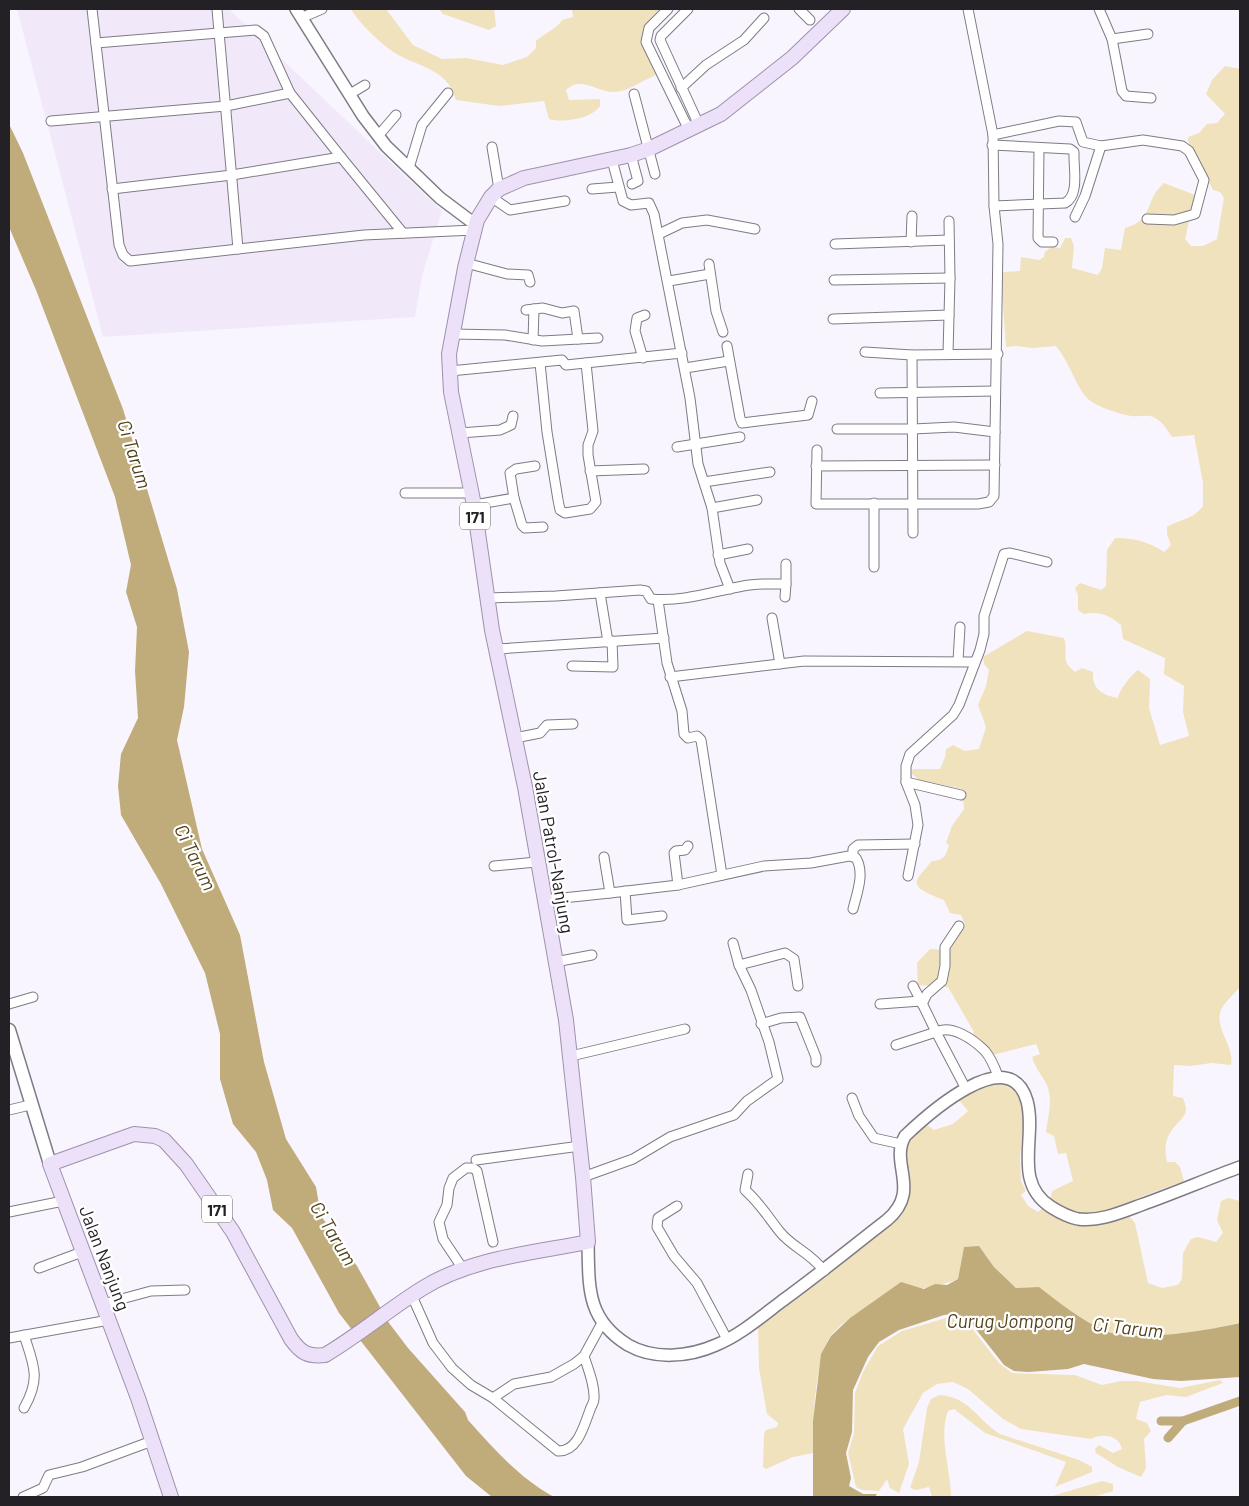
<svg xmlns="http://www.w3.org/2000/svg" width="1249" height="1506" font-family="Barlow,sans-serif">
<rect width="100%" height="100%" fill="#f9f5fe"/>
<polygon fill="#f1e9fa" points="17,9 229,9 442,211 422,276 415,317 103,337"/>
<g fill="#f0e2bc">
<path d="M351 9H386L413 45 442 59 466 58 503 65 527 57 536 48V41C543 34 558 28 562 20L573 17 572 9H660C630 37 644 42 656 75 643 80 629 91 615 92 598 93 581 75 566 90L569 100 600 99V106C591 119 563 123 549 119L544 101 499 106 456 100C447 68 420 68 395 53 381 44 358 22 351 9Z"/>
<polygon points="439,9 494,9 496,26 489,30 443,14"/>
<path d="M1225 66 1240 69V987C1235 993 1226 1001 1222 1008 1212 1027 1235 1045 1231 1065L1211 1063 1191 1066 1174 1065 1173 1096 1183 1098C1184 1101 1186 1106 1186 1109 1186 1123 1159 1128 1167 1162H1175L1180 1167 1184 1181 1138 1198 1130 1217 1135 1223 1148 1283 1162 1288 1178 1285 1182 1279 1183 1253 1191 1239 1198 1237 1216 1242 1223 1233 1217 1220 1221 1201 1228 1198 1240 1201V1323C1210 1330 1135 1343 1107 1331 1081 1320 1061 1304 1039 1287L1016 1288 994 1267 985 1254 964 1247 958 1279C952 1282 929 1289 922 1288 917 1288 912 1285 907 1286 893 1289 877 1299 866 1307 855 1315 838 1325 830 1337 814 1364 813 1422 813 1453L793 1457 766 1469 763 1467 764 1434 766 1430 777 1427 778 1423 767 1414 759 1368 758 1327 894 1221C915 1185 906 1178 905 1141L913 1131 927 1125 934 1130 953 1124 968 1111 959 1100C969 1092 981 1091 990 1083H1001L1017 1091 1025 1110 1020 1157 1021 1181 1026 1191 1021 1195 1028 1206 1038 1212 1050 1201 1052 1191 1073 1181 1066 1153 1058 1154 1054 1136 1046 1132C1048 1117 1053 1100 1047 1085 1042 1075 1035 1068 1032 1057L1040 1054 1036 1044 993 1055 971 1036 974 1032 948 987 918 985 917 963 930 949 947 950 965 924 961 915 950 913 944 900C938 897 913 890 917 880 919 875 928 866 932 861 944 860 946 856 949 845L946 843 952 826 964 809 962 789 919 780 911 773 913 769H940L945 757 946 749 953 745 965 751 979 749 986 727 978 705 986 686 989 670 984 664 983 657 1027 631 1064 638C1069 653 1059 660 1075 672L1082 668 1093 672C1092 690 1103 695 1118 698 1119 690 1132 674 1138 670L1150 679 1149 708 1160 745 1189 736 1183 712 1184 686 1164 674 1165 658 1123 639 1121 625C1109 615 1099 611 1084 614L1078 610V595L1075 588 1080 583 1101 590 1106 586 1107 550 1115 538C1134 538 1149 542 1164 552L1171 545 1167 534V527C1182 518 1191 521 1203 506V483L1194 435 1172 437C1167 429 1160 418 1150 416 1144 415 1137 417 1131 416 1117 413 1095 407 1085 396 1075 383 1068 360 1056 346L1032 348 1016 346 1006 347 1001 277 1004 272 1020 271 1021 257 1039 260 1044 257 1045 252 1051 247 1060 248 1065 238H1071L1074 246 1072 268 1098 275 1102 268 1105 248 1121 250 1125 228C1155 220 1144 200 1164 183L1195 195 1185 239 1191 246H1203L1217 239 1224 198 1220 192 1213 190 1188 141V137L1199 133 1207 124 1217 123 1225 114 1206 94 1212 80Z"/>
<path d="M946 1318 961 1319 970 1326 999 1363 1012 1373 1075 1375 1102 1385 1121 1381H1137L1180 1388 1220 1380 1223 1383 1186 1397 1166 1395 1140 1402 1136 1419 1147 1423 1151 1431 1144 1439 1146 1468 1141 1477 1118 1467 1096 1453 1095 1449 1099 1445 1113 1453 1122 1449C1119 1435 1102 1433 1091 1439L1021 1429 1003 1419 968 1389 953 1382 937 1384 923 1393 903 1429 909 1464 899 1493 890 1488 887 1479 879 1491 862 1490 856 1487 848 1453 854 1433 855 1393 863 1372 878 1346 902 1331Z"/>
<path d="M939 1395C970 1397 976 1419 1000 1434L1079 1460 1092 1467V1472L1055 1487 1066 1462 985 1433 954 1409 948 1411C938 1437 951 1470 951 1497H932L929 1487 916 1490 910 1488 919 1462 927 1408 931 1399Z"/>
<polygon points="1102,1481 1113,1484 1113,1491 1093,1497 1049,1497"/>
</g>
<g fill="#c0ac7a">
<path d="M9 124 23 153 123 409 177 589 189 652 184 707 177 740 202 849 240 935 264 1062 286 1139 316 1187 321 1216 357 1266 389 1323 408 1348 465 1412 468 1420C494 1449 519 1478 554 1497H492L466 1476 339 1313 292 1228 273 1210 267 1180 256 1152 233 1124 220 1079V1034L205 973 161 884 121 815 118 786 121 754 138 718 135 671 137 627 126 592 131 565 115 497 36 290 9 227Z"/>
<path d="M979 1246 994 1267 1016 1288 1039 1287C1061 1304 1081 1320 1106 1331 1135 1343 1210 1330 1240 1323V1377L1181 1381 1153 1379 1084 1364 1068 1369 1029 1372 1014 1371 1004 1365 971 1323 964 1317 956 1314 944 1315 899 1330 879 1342 868 1357 853 1390 852 1432 846 1453 851 1478 849 1486 863 1494H877L875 1497H813V1421L821 1354 831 1336 850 1318 901 1282 924 1289 935 1284 947 1285 958 1279 964 1247Z"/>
</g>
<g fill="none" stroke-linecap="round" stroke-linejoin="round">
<g stroke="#c0ac7a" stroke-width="9">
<polyline points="1161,1421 1183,1421 1240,1401"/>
<polyline points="1168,1438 1183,1421"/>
</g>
<defs>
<g id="minor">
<polyline points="92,9 119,245 123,255 130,261 364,235 474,230"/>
<polyline points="217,9 238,249"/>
<polyline points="668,9 649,28 646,42 689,130"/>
<polyline points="688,9 661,36 660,40 699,125"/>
<polyline points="799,9 810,20"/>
<polyline points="1099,9 1112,39 1122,91 1126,96 1151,98"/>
<polyline points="301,18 322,9"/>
<polyline points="1112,39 1148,34"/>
<polyline points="96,43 256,30 264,36 290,93"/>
<polyline points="681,88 706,65 744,40 764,18"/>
<polyline points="350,94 365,85"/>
<polyline points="634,94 655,174"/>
<polyline points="51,121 226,106 290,93 341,157"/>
<polyline points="993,135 1059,121 1076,122 1083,142 1101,146 1085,196 1075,217"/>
<polyline points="378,136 396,115"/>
<path d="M992 145 1070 149 1074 152V157C1074 170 1079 196 1065 203L994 206"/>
<polyline points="1101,146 1143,140 1182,146 1189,151 1204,180 1195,214 1174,220 1147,219"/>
<polyline points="492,147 499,189"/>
<polyline points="1039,148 1038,238 1042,242 1053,242"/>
<polyline points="631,155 638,181 632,184"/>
<polyline points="612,160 623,201 631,205 649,203 654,214 690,398 698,464 712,508 720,563 730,589"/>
<polyline points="409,168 422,125 448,93"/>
<polyline points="112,189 232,175 341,157 403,233"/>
<polyline points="592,189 618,187"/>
<polyline points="491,197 510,210 565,201"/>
<polyline points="659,234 682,223 707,220 755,229"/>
<polyline points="911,242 912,216"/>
<polyline points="835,244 949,240"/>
<polyline points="466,263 507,274 528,275 530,282"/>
<polyline points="709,264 716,311 723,332"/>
<polyline points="834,280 950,278"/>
<polyline points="669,281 710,274"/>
<polyline points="534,309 543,308 562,313 574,311 578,339"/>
<polyline points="526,310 534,309 533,340"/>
<polyline points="833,319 949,315"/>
<polyline points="452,334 505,335 542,341 598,338"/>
<polyline points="727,346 740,418 742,423 808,415 812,401"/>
<polyline points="865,352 912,355 998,354"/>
<polyline points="948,354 950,278 949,221"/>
<polyline points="912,355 913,533"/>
<polyline points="643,358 635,331 637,318 645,315"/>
<polyline points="540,363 547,432 558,500 560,510 565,513 590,509 596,502 588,455 588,445 593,431 586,363"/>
<polyline points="685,368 729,361"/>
<polyline points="450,371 562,360 566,365 682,353"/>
<polyline points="880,393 995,391"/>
<polyline points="837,429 913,429 954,427 995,432"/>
<polyline points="460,433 500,430 511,425 513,416"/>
<polyline points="677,447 740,437"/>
<polyline points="817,450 816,504 978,504 989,502 994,496 998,244 994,206 993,135 968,9"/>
<polyline points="816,466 995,465"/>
<polyline points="590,471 644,469"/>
<polyline points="704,482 770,472"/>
<polyline points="405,493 471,493"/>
<polyline points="514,498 522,525 525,528 543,527"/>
<polyline points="874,503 874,567"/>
<polyline points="474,505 514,498 510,473 516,469 535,466"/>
<polyline points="712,508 757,500"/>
<polyline points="718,555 748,549"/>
<polyline points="786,584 786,564"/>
<polyline points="600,593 608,642"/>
<path d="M488 598 556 596 640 590 646 591 651 599C683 602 711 592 743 586 757 583 772 584 786 584L785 597"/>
<polyline points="658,600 667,663 682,711 684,734 688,738 697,736 701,740 722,875"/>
<polyline points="772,618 780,664"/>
<polyline points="497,649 664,638"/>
<polyline points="958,661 960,627"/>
<polyline points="572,666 613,667 612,641"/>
<polyline points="670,677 804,661 974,662"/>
<polyline points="515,738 540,733 547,725 573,724"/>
<polyline points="906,782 961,795"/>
<polyline points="853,856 853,849 858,845 915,844"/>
<polyline points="494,866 536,862"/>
<polyline points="908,876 918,825 915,805 906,782 906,766 910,754 953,715 959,705 980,650 984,634 984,616 1004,554 1010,553 1047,562"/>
<polyline points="678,885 674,853 676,851 685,850 688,846"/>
<polyline points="625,891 627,920 662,916"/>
<path d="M610 893 678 885 764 866 811 863 849 856 856 858C865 873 857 893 853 909"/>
<polyline points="544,900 610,893 604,857"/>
<polyline points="555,962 592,955"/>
<polyline points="739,965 785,953 794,959 798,986"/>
<polyline points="913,986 921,1001"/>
<polyline points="9,1004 33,997"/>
<path d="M880 1004 921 1001 936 1032C952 1024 974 1040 985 1051 991 1058 995 1068 998 1076"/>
<polyline points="922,1004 927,994 942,981 945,966 945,947 959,926"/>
<polyline points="761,1024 781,1018 800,1017 816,1057 816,1062"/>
<polyline points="896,1045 936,1032 966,1089"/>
<polyline points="571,1056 685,1029"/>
<polyline points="852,1098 859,1116 874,1138 901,1144"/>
<polyline points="9,1110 30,1105"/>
<polyline points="476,1160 580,1146"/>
<path d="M748 1174 745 1190C760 1203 768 1217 780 1232 793 1248 810 1252 824 1271"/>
<polyline points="583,1177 633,1159 670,1137 734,1115 747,1101 778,1079 769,1042 751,990 739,965 733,943"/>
<polyline points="677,1206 658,1218 657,1227 674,1256 697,1283 727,1339"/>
<polyline points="9,1212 63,1201"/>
<polyline points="39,1268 82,1252"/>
<polyline points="463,1269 443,1239 439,1222 447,1205 449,1188 453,1178 466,1168 473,1168 477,1171 493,1242"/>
<path d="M412 1296 433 1343 452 1368 471 1385 493 1398 558 1451C578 1452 584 1425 590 1410 591 1406 594 1403 594 1399 595 1385 588 1369 584 1356"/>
<polyline points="103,1304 151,1291 185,1290"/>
<path d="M24 1335C34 1366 41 1378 24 1408"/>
<polyline points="9,1338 109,1320"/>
<polyline points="493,1398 514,1384 551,1377 574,1364 584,1356 602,1323"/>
<polyline points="23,1497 43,1488 49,1475 82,1467 152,1441"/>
</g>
<g id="tertiary">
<polyline points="296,9 363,116 386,146 440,198 476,225"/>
<path d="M588 1242C589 1287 586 1319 628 1345 654 1360 689 1357 716 1345 740 1335 761 1317 782 1301 818 1275 852 1247 887 1220 922 1190 889 1164 905 1136 927 1115 1010 1040 1027 1101 1037 1137 1012 1182 1051 1207 1059 1212 1068 1217 1078 1219 1099 1222 1122 1212 1141 1205 1175 1193 1207 1179 1240 1167"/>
</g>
<polyline id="secondary" points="9,1030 50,1164"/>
<path id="primary" d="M171 1497 138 1398 50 1164 134 1134 155 1136 164 1140 186 1164 233 1232 291 1339C301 1353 308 1357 325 1355 359 1335 389 1309 423 1288 471 1258 533 1253 588 1242L583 1177 566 1020 525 787 492 630 474 505 451 392 449 354 465 268 477 220 491 197 499 189 524 178 631 155 649 149 721 114 792 58 843 9"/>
</defs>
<use href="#minor" stroke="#7f7b84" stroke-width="11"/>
<use href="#tertiary" stroke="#7f7b84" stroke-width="14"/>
<use href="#secondary" stroke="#7f7b84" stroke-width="15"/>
<use href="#primary" stroke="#9e91ac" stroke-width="16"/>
<use href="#minor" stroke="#fff" stroke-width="9"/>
<use href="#tertiary" stroke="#fff" stroke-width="11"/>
<use href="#secondary" stroke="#fff" stroke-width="12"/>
<use href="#primary" stroke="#ede1f9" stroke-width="14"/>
</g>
<g text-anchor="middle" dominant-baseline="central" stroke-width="4.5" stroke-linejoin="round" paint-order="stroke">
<g fill="#fff" stroke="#656466" stroke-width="1">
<rect x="460" y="502.5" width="30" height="27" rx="4"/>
<rect x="202" y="1195.5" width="30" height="27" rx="4"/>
</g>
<g font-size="16" font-weight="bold" fill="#232125">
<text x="475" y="516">171</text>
<text x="217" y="1209">171</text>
</g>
<g font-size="18" fill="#232125" stroke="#fff">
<text transform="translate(554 852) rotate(80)">Jalan Patrol-Nanjung</text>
<text transform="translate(105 1258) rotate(69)">Jalan Nanjung</text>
</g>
<g font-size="19" font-style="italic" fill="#504119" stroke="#fff">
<text transform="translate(135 454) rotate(72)">Ci Tarum</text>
<text transform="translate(196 857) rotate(64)">Ci Tarum</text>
<text transform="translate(334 1233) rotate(59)">Ci Tarum</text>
<text x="1010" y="1320">Curug Jompong</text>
<text transform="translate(1128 1327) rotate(6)">Ci Tarum</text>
</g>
</g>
<rect width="1249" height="1506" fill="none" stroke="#232125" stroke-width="20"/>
</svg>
